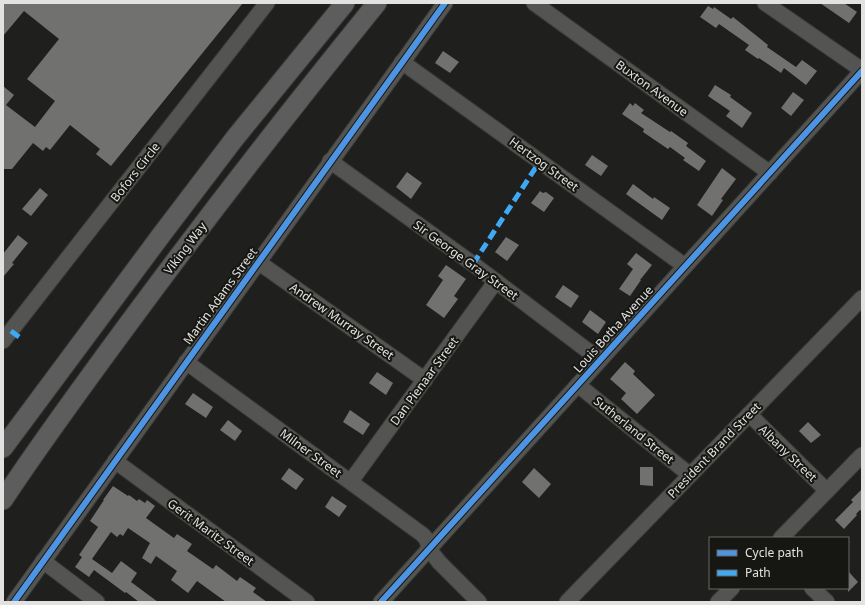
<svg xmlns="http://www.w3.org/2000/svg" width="865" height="605" font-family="'Noto Sans',sans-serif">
<rect width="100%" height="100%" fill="#1f1f1e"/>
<g fill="#717270">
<polygon points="3,3 243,3 111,166 96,154 100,149 70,125 50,150 46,147 43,151 33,143 12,169 3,169 3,86 14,95 6,105 35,127 55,101 27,79 59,39 24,11 3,36"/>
<polygon points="820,3 844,3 857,12 849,23"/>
<polygon points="708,6 713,9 714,7 731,19 733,17 768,45 767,47 796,67 802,60 817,71 806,85 784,68 781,73 759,58 758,59 745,50 749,45 719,24 716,28 700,17"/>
<polygon points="443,51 459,62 450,73 435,63"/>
<polygon points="715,85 731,95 730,97 752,113 742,128 726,116 730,111 708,96"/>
<polygon points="793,92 804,100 791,116 781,108"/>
<polygon points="630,103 633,106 635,103 644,110 641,113 670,132 671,131 688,143 686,146 706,161 699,171 683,160 685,158 670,147 668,149 643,132 644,129 622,114"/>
<polygon points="592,155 608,166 601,176 585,165"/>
<polygon points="722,168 736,179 721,199 723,200 712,216 697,205"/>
<polygon points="407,172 422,183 411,199 396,187"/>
<polygon points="633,184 653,199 654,197 670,208 662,220 626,194"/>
<polygon points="40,188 48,195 31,216 22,209"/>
<polygon points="540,191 543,193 546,192 554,198 544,212 531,203"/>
<polygon points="18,235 28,243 12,263 14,264 3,277 3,254"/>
<polygon points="506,237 519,245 507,261 495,252"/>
<polygon points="636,253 652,265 640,280 641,280 630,296 619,289 633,269 627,264"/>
<polygon points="446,265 466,279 454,296 458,299 444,318 426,305 443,280 438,276"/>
<polygon points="563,285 579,296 571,308 555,297"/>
<polygon points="590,310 606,322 598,334 582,322"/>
<polygon points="625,362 635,371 633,374 655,395 637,414 621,399 626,393 610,379"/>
<polygon points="377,372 393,383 386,395 369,383"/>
<polygon points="193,393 213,407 206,418 185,404"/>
<polygon points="350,410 370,424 363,435 343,422"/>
<polygon points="228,420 242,431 235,441 220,430"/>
<polygon points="808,422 821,435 811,443 799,431"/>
<polygon points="640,467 653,467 653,486 640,485"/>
<polygon points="289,468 304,479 296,490 281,479"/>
<polygon points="534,468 551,484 539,498 522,482"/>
<polygon points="113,486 128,496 129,495 137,501 139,499 145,503 147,500 155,506 146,518 174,538 177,534 192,544 187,551 213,569 216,565 237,581 240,577 256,588 253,592 267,602 226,602 197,581 188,593 171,580 177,571 156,556 151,564 142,558 150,543 128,528 123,536 120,534 117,537 111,532 92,559 112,573 121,561 137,573 131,582 158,602 139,602 126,592 125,593 94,570 89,577 75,567 82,557 79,555 98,527 90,521 104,500 103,500"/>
<polygon points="862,489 862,511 860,510 856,514 857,515 844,529 835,520 853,502 851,500"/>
<polygon points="332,496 347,506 339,517 325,507"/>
<polygon points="848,571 858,582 848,592"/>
</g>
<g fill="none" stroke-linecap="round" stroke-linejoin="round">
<defs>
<g id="minor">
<polyline points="534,3 770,173"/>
<polyline points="765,3 862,70"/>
<polyline points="402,62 685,266"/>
<polyline points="330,161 473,264 600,360"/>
<polyline points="258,262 425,380"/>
<polyline points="3,341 267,3"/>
<polyline points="186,362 423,535 427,540 429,549 439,562 479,602"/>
<polyline points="578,385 690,475"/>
<polyline points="749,414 827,491"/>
<polyline points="115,461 307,602"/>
<polyline points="351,481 496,281"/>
<polyline points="781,538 862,455"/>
<polyline points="43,561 97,602"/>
<polyline points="812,588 827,602"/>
<polyline points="14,602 445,3"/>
<polyline points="381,602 862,71"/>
<polyline points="567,602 862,298"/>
<polyline points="718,602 732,588"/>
</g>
<g id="major">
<polyline points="3,448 162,234 235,138 345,3"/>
<path d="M3 500C42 441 84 384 126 327 207 217 291 109 377 3"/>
</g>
</defs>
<use href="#minor" stroke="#3a3a39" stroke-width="17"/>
<use href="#major" stroke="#3a3a39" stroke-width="21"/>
<use href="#minor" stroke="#545452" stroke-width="15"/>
<use href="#major" stroke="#5d5d5d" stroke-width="19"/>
<g stroke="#3fa9f5" stroke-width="5" stroke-dasharray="10 5" stroke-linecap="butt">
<polyline points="473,264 540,161"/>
<polyline points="11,331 19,337"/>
</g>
<defs>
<g id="cycleway">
<polyline points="14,602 445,3"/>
<polyline points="381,602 862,71"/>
</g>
</defs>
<use href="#cycleway" stroke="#161613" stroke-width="8"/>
<use href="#cycleway" stroke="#4d94e3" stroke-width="6"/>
</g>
<g text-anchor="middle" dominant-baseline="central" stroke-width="4" stroke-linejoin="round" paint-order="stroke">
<g font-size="12" fill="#e2e2e0" stroke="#161613">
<text transform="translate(652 88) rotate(36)">Buxton Avenue</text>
<text transform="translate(544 164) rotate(36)">Hertzog Street</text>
<text transform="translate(135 172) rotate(-52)">Bofors Circle</text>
<text transform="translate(185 248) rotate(-53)">Viking Way</text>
<text transform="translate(466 260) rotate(36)">Sir George Gray Street</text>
<text transform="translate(220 296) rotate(-54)">Martin Adams Street</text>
<text transform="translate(342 321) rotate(35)">Andrew Murray Street</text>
<text transform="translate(613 329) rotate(-48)">Louis Botha Avenue</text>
<text transform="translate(424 381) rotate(-54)">Dan Pienaar Street</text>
<text transform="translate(634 430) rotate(39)">Sutherland Street</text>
<text transform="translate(714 450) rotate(-46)">President Brand Street</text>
<text transform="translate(311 453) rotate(36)">Milner Street</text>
<text transform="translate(788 453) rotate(44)">Albany Street</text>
<text transform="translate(211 532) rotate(36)">Gerit Maritz Street</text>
</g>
</g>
<rect width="865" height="605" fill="none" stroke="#e2e2e0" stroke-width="8"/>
<rect x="709" y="537" width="140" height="52" fill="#161613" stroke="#686865"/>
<rect x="717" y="550" width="20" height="6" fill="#4d94e3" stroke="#686865"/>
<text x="745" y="557" font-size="12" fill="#e2e2e0">Cycle path</text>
<rect x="717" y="570" width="20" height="6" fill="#3fa9f5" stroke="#686865"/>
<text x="745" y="577" font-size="12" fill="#e2e2e0">Path</text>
</svg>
